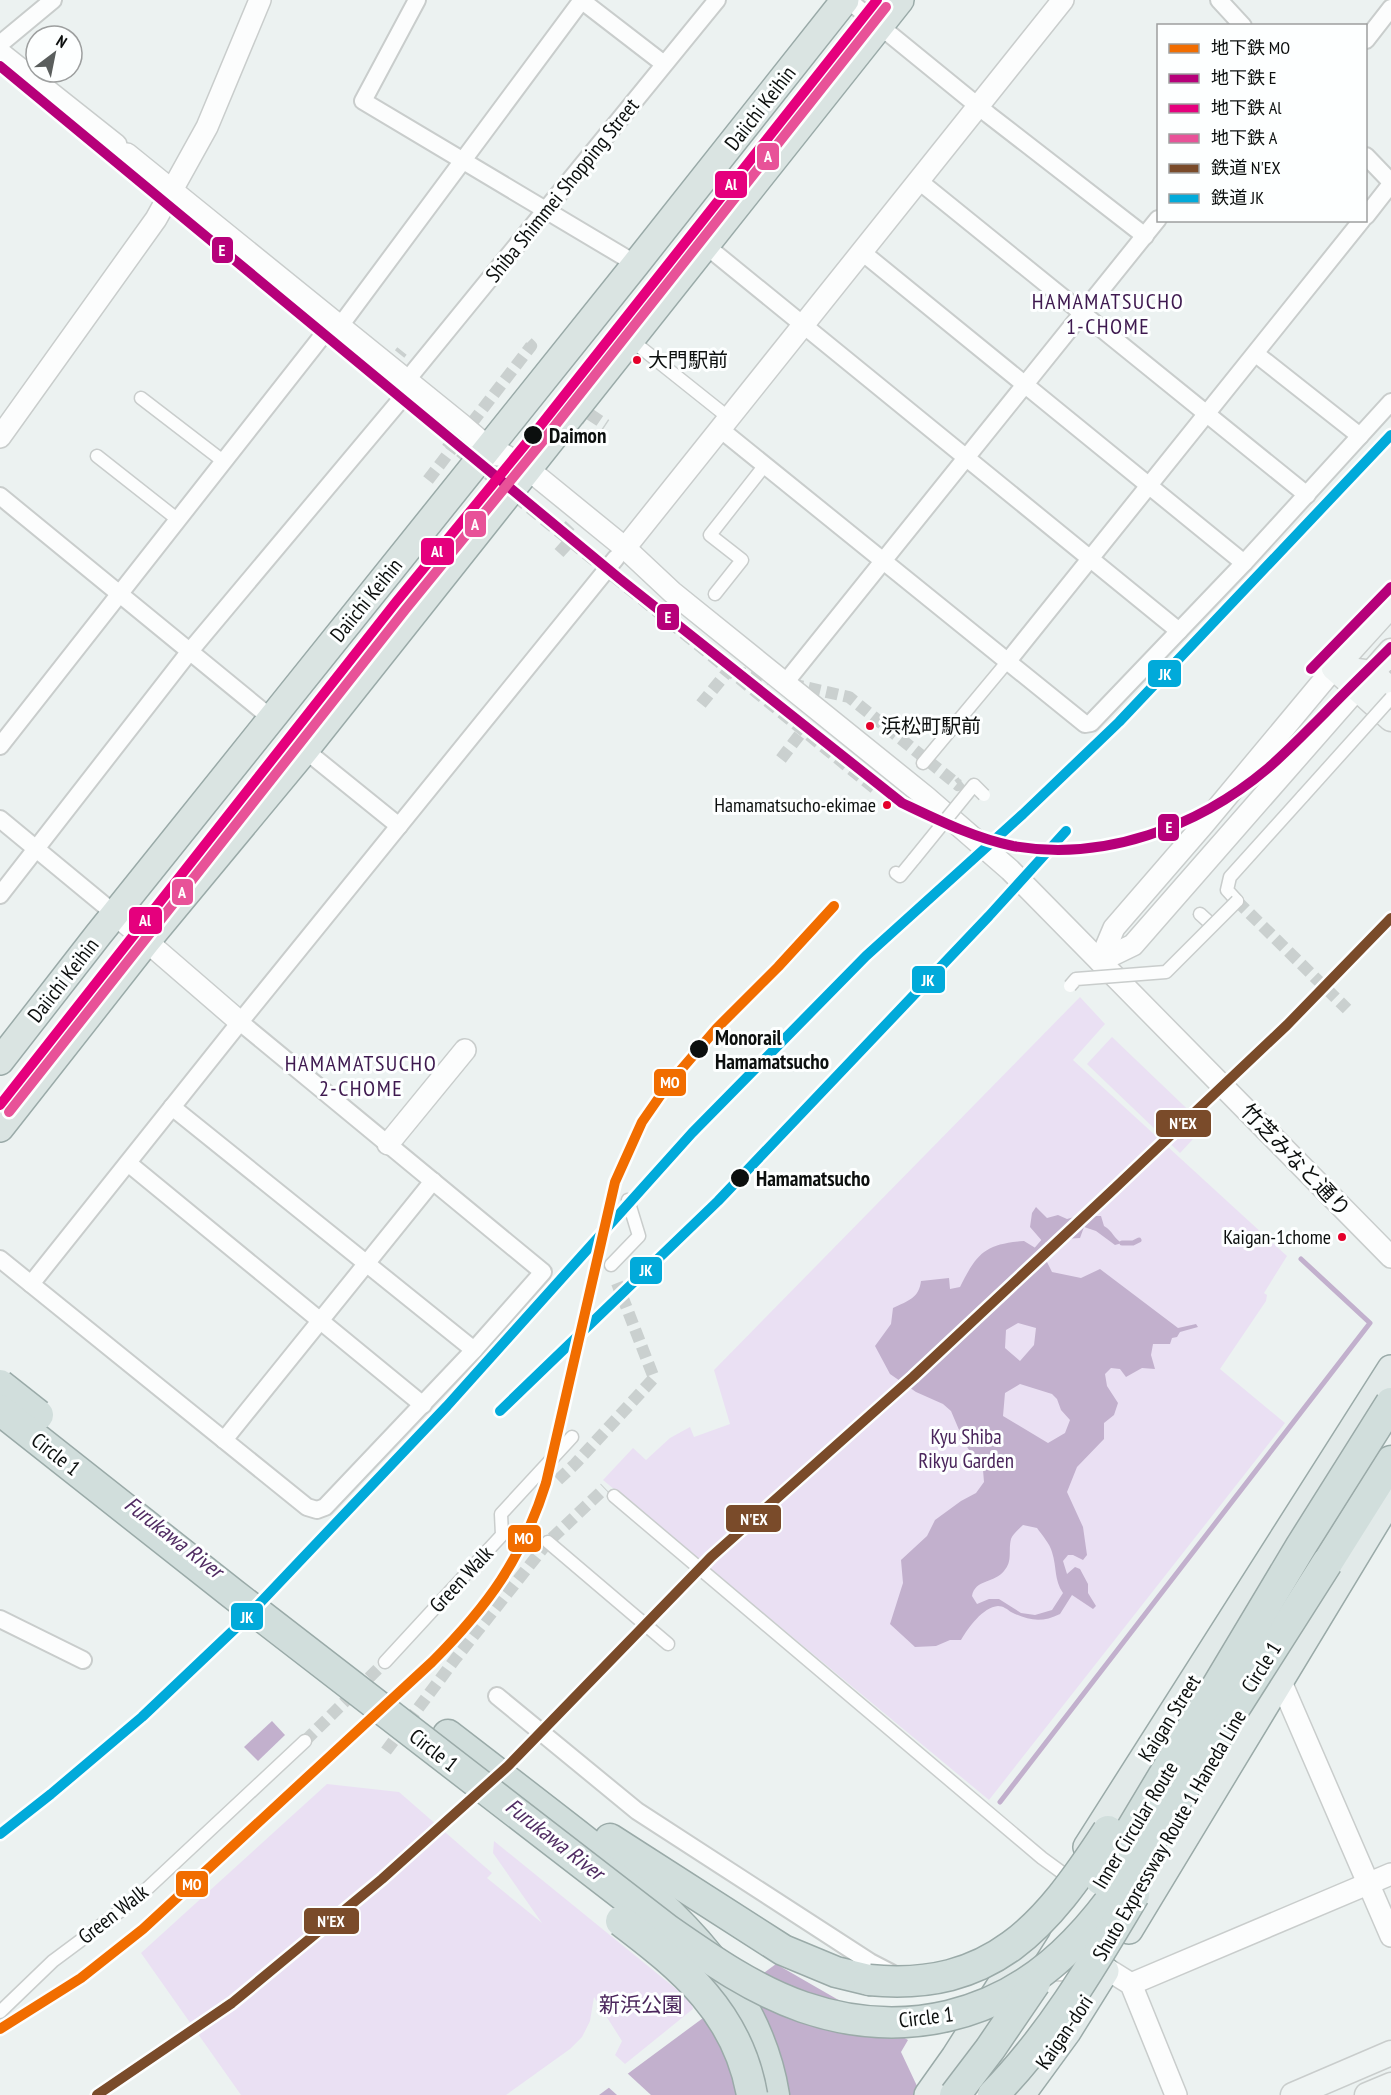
<svg xmlns="http://www.w3.org/2000/svg" width="1391" height="2095" font-family="'PT Sans Narrow','Noto Sans JP',sans-serif">
<rect width="100%" height="100%" fill="#ecf2f1"/>
<g fill="#eae0f3">
<polygon points="1080,997 1105,1024 1073,1060 1287,1256 1264,1293 1267,1295 1266,1301 1220,1369 1285,1423 989,1800 603,1480 633,1448 646,1460 670,1438 690,1427 694,1437 730,1424 714,1370"/>
<polygon points="1112,1037 1205,1126 1180,1153 1087,1064"/>
<polygon points="327,1784 399,1792 492,1873 487,1878 542,1923 493,1853 494,1841 691,2001 693,2009 625,2064 615,2055 622,2041 594,1997 590,2021 582,2037 570,2049 506,2095 241,2095 141,1953"/>
</g>
<g fill="#c2b0cd" fill-rule="evenodd">
<path d="M1036 1207 1047 1218 1058 1215 1067 1219 1078 1216H1101L1104 1226C1113 1231 1114 1239 1122 1243L1115 1245 1096 1231 1084 1227 1080 1238 1064 1239 1053 1244 1043 1242 1030 1227 1032 1213Z"/>
<path d="M1024 1241 1042 1252 1052 1272 1081 1278 1100 1269 1178 1328 1196 1324 1198 1327 1180 1332 1177 1337 1172 1338 1170 1344H1153L1151 1355 1155 1369 1142 1368 1126 1377 1120 1369 1111 1368 1105 1374 1107 1386 1118 1403 1114 1415 1104 1423V1439L1077 1467 1067 1492 1083 1527 1087 1555 1083 1560 1073 1555H1068L1063 1561 1067 1574 1075 1567 1080 1569 1088 1584V1593L1096 1606 1093 1609 1072 1595 1060 1614C1042 1623 1029 1621 1011 1612 1007 1609 1003 1606 998 1606 983 1607 968 1628 961 1640H950L936 1646 915 1647 890 1624 903 1583 901 1560 927 1536 935 1520 961 1501 976 1493 984 1482 983 1470 965 1444 951 1411 943 1404 916 1392 890 1374 875 1346 891 1324 893 1308C908 1301 919 1298 921 1281L949 1278 950 1289 960 1287C977 1253 985 1244 1024 1241ZM1018 1323 1036 1328 1034 1345 1020 1361 1005 1348 1006 1330ZM1020 1384 1052 1394 1057 1399 1061 1410 1070 1420 1065 1433 1048 1443 1003 1416 1005 1393ZM1023 1525 1037 1528C1042 1535 1050 1544 1052 1552 1057 1568 1054 1580 1063 1593L1052 1610 1035 1615 1021 1613 999 1599H989L977 1604 972 1596C975 1579 995 1583 1004 1571 1013 1561 1008 1551 1011 1539 1013 1534 1019 1529 1023 1525Z"/>
<polygon points="272,1721 285,1735 258,1761 244,1747"/>
<polygon points="776,1964 908,2040 901,2052 917,2086 925,2095 599,2095"/>
</g>
<polygon fill="#ecf2f1" points="626,2072 651,2095 617,2095 607,2086"/>
<g fill="none" stroke-linecap="round" stroke-linejoin="round">
<g stroke="#c2b0cd" stroke-width="5">
<polyline points="1122,1243 1133,1243 1139,1240"/>
<polyline points="1037,1249 1043,1242"/>
<polyline points="1000,1802 1370,1323 1301,1259"/>
</g>
<g stroke="#cad0cf" stroke-width="12" stroke-dasharray="12 6" stroke-linecap="butt">
<polyline points="377,382 402,351"/>
<polyline points="578,421 585,411 606,425"/>
<polyline points="446,440 879,792"/>
<polyline points="428,480 531,346 527,342"/>
<polyline points="562,534 574,521"/>
<polyline points="559,553 570,541"/>
<polyline points="733,671 774,680"/>
<polyline points="791,684 849,697 958,785 962,782"/>
<polyline points="701,704 729,670"/>
<polyline points="781,759 804,729"/>
<polyline points="1237,901 1347,1009"/>
<polyline points="558,1480 575,1464 654,1378 617,1283"/>
<polyline points="305,1741 385,1662"/>
<polyline points="386,1751 456,1658 548,1542 605,1488"/>
</g>
<defs>
<g id="pedestrian">
<polyline points="630,339 729,418"/>
<polyline points="141,398 223,461"/>
<polyline points="97,456 177,519"/>
<polyline points="715,594 742,560 710,535 765,465"/>
<polyline points="923,763 1008,661"/>
<polyline points="896,873 900,876 914,859"/>
<polyline points="1237,901 1227,890 1230,877 1303,796"/>
<polyline points="1200,914 1212,925"/>
<polyline points="611,1265 639,1236 628,1200"/>
<polyline points="614,1496 1042,1858 1068,1877"/>
<polyline points="548,1542 668,1644"/>
<polyline points="385,1662 502,1535 501,1514 572,1437"/>
<polyline points="0,2012 53,1961 135,1900 305,1741"/>
</g>
<g id="minor">
<polyline points="417,0 363,101 636,264"/>
<polyline points="581,0 664,64"/>
<polyline points="848,0 989,115 1145,236"/>
<polyline points="1219,0 1243,26"/>
<polyline points="1366,40 1391,8"/>
<polyline points="0,44 53,0"/>
<polyline points="1366,156 1391,182"/>
<polyline points="919,181 1307,495"/>
<polyline points="1366,216 1391,184"/>
<polyline points="705,245 1179,631"/>
<polyline points="862,252 1244,563"/>
<polyline points="340,326 582,0"/>
<polyline points="1256,354 1360,436"/>
<polyline points="407,380 717,0"/>
<polyline points="720,429 1085,724 1091,723 1244,563 1391,402"/>
<polyline points="0,496 271,718"/>
<polyline points="1008,661 1362,220"/>
<polyline points="785,683 1158,219"/>
<polyline points="0,746 334,321"/>
<polyline points="305,750 399,826"/>
<polyline points="0,819 115,914"/>
<polyline points="0,895 190,651 413,385"/>
<polyline points="172,1107 474,1350"/>
<polyline points="128,1163 423,1405"/>
<polyline points="0,1259 307,1507 317,1510 325,1507 474,1350 543,1272 240,1022"/>
<polyline points="31,1284 240,1022 616,558"/>
<polyline points="224,1440 433,1181"/>
<polyline points="0,1619 83,1660"/>
<polyline points="497,1696 637,1811 870,1962 897,1976"/>
</g>
<g id="tertiary">
<polyline points="0,53 116,145"/>
<polyline points="127,154 462,425 497,455"/>
<polyline points="0,437 156,219 207,127 260,0"/>
<polyline points="489,446 528,469 625,548 672,592 926,797 1010,870 1391,1257"/>
<polyline points="625,548 1063,0"/>
<polyline points="115,914 240,1022"/>
<polyline points="1100,961 1133,945 1357,689"/>
<polyline points="1100,961 1114,928 1204,824 1334,668"/>
<polyline points="388,1144 465,1050"/>
<polyline points="1281,1682 1391,1936"/>
<polyline points="1040,1970 1107,1969 1131,1984 1176,2095"/>
<polyline points="1131,1984 1391,1874"/>
</g>
<g id="secondary">
<polyline points="1391,605 1334,668 1391,719"/>
<polyline points="1334,668 1372,673 1391,690"/>
<polyline points="1361,685 1391,651"/>
<polyline points="1293,2095 1391,2053"/>
<polyline points="1367,2095 1391,2085"/>
</g>
<g id="primary">
<polyline points="1087,1847 1391,1369"/>
<polyline points="1129,1930 1391,1497"/>
<polyline points="928,2095 955,2057 1037,1928"/>
<polyline points="1021,2095 1067,2032 1105,1971"/>
</g>
<g id="trunk">
<polyline points="0,1061 98,935 636,264 845,0"/>
<polyline points="0,1128 146,942 305,750 900,0"/>
</g>
<g id="motorway">
<polyline points="1327,1563 1391,1461"/>
<path d="M448 1735C488 1766 528 1797 567 1827 657 1897 755 1976 774 2095"/>
<polyline points="610,1839 783,1950 836,1972 869,1980"/>
</g>
</defs>
<use href="#pedestrian" stroke="#c9cdcc" stroke-width="15"/>
<use href="#minor" stroke="#c9cdcc" stroke-width="20"/>
<use href="#tertiary" stroke="#c9cdcc" stroke-width="24"/>
<use href="#secondary" stroke="#c9cdcc" stroke-width="27"/>
<use href="#primary" stroke="#9aaaa8" stroke-width="30"/>
<use href="#trunk" stroke="#9aaaa8" stroke-width="30"/>
<use href="#motorway" stroke="#9aaaa8" stroke-width="33"/>
<use href="#pedestrian" stroke="#fcfdfd" stroke-width="12"/>
<use href="#minor" stroke="#fcfdfd" stroke-width="16"/>
<use href="#tertiary" stroke="#fcfdfd" stroke-width="21"/>
<use href="#secondary" stroke="#eff4f3" stroke-width="24"/>
<use href="#primary" stroke="#e2eae9" stroke-width="27"/>
<use href="#trunk" stroke="#dae4e2" stroke-width="27"/>
<use href="#motorway" stroke="#d1dedc" stroke-width="30"/>
<defs>
<g id="pedestrian-bridge">
<polyline points="1303,796 1391,698"/>
<polyline points="914,859 974,785 984,795"/>
<polyline points="1070,986 1076,979 1166,972 1237,901"/>
</g>
<g id="motorway-bridge">
<polyline points="0,1385 38,1415"/>
<path d="M0 1410 233 1594 668 1930C711 1960 754 1990 803 2007 902 2041 1002 2018 1075 1942 1117 1899 1148 1845 1180 1794 1229 1717 1278 1640 1327 1563"/>
<polyline points="1101,1880 1301,1546 1391,1403"/>
<path d="M621 1921C683 1968 738 2013 752 2095"/>
<path d="M869 1980C993 1992 1046 1926 1108 1831"/>
<polyline points="955,2095 990,2049 1035,1983"/>
<path d="M993 2095C1051 2036 1092 1966 1134 1895"/>
</g>
</defs>
<use href="#pedestrian-bridge" stroke="#c9cdcc" stroke-width="15" stroke-linecap="butt"/>
<use href="#motorway-bridge" stroke="#9aaaa8" stroke-width="33" stroke-linecap="butt"/>
<use href="#pedestrian-bridge" stroke="#fcfdfd" stroke-width="12"/>
<use href="#motorway-bridge" stroke="#d1dedc" stroke-width="30"/>
<defs>
<polyline id="rail-1" points="97,2095 232,2003 382,1879 508,1766 711,1557 913,1377 1116,1187 1287,1025 1391,918"/>
<g id="rail-2">
<polyline points="500,1411 718,1201 989,916 1066,831"/>
<polyline points="0,1834 51,1794 142,1717 240,1624 447,1406 692,1133 866,956 1023,814 1119,722 1391,435"/>
</g>
</defs>
<use href="#rail-1" stroke="#fdffff" stroke-width="15"/>
<use href="#rail-2" stroke="#fdffff" stroke-width="15"/>
<use href="#rail-1" stroke="#7a4b2a" stroke-width="10"/>
<use href="#rail-2" stroke="#01aada" stroke-width="10"/>
<defs>
<path id="metro-1" d="M0 2029 81 1978 143 1929 432 1662C488 1606 522 1559 546 1483L615 1182 642 1122 667 1086 717 1028 778 967 834 906"/>
<g id="metro-2">
<path d="M0 66 620 579 902 803C938 820 974 838 1013 846 1103 862 1198 827 1267 769 1287 752 1305 733 1323 715 1345 692 1368 670 1391 647"/>
<polyline points="1311,669 1391,587"/>
</g>
<polyline id="metro-3" points="0,1105 396,602 533,435 877,0"/>
<polyline id="metro-4" points="9,1112 405,610 542,442 886,7"/>
</defs>
<use href="#metro-1" stroke="#fdffff" stroke-width="15"/>
<use href="#metro-2" stroke="#fdffff" stroke-width="15"/>
<use href="#metro-3" stroke="#fdffff" stroke-width="15"/>
<use href="#metro-4" stroke="#fdffff" stroke-width="15"/>
<use href="#metro-1" stroke="#f16d00" stroke-width="10"/>
<use href="#metro-2" stroke="#b6007a" stroke-width="10"/>
<use href="#metro-3" stroke="#e5007d" stroke-width="10"/>
<use href="#metro-4" stroke="#e85298" stroke-width="10"/>
</g>
<g fill="#e4002b" stroke="#fdffff" stroke-width="2">
<circle cx="637" cy="360" r="5"/>
<circle cx="870" cy="726" r="5"/>
<circle cx="887" cy="805" r="5"/>
<circle cx="1342" cy="1237" r="5"/>
</g>
<g fill="#0c0f0e" stroke="#fdffff" stroke-width="2">
<circle cx="533" cy="435" r="10"/>
<circle cx="699" cy="1049" r="10"/>
<circle cx="740" cy="1178" r="10"/>
</g>
<g text-anchor="middle" dominant-baseline="central" stroke-width="6" stroke-linejoin="round" paint-order="stroke">
<g font-size="20" fill="#0c0f0e" stroke="#fdffff" text-anchor="start">
<text x="648" y="360">大門駅前</text>
<text x="881" y="726">浜松町駅前</text>
<text x="876" y="805" text-anchor="end">Hamamatsucho-ekimae</text>
<text x="1331" y="1237" text-anchor="end">Kaigan-1chome</text>
</g>
<g font-size="21" fill="#0c0f0e" stroke="#fdffff">
<text transform="translate(760 108) rotate(-52)">Daiichi Keihin</text>
<text transform="translate(562 190) rotate(-51)">Shiba Shimmei Shopping Street</text>
<text transform="translate(366 600) rotate(-51)">Daiichi Keihin</text>
<text transform="translate(63 980) rotate(-52)">Daiichi Keihin</text>
<text transform="translate(1296 1160) rotate(46)">竹芝みなと通り</text>
<text transform="translate(56 1454) rotate(38)">Circle 1</text>
<text transform="translate(461 1579) rotate(-47)">Green Walk</text>
<text transform="translate(1261 1667) rotate(-58)">Circle 1</text>
<text transform="translate(1169 1718) rotate(-58)">Kaigan Street</text>
<text transform="translate(434 1750) rotate(38)">Circle 1</text>
<text transform="translate(1135 1825) rotate(-59)">Inner Circular Route</text>
<text transform="translate(1169 1835) rotate(-60)">Shuto Expressway Route 1 Haneda Line</text>
<text transform="translate(113 1914) rotate(-38)">Green Walk</text>
<text transform="translate(926 2017) rotate(-7)">Circle 1</text>
<text transform="translate(1064 2032) rotate(-56)">Kaigan-dori</text>
</g>
<g font-size="21" font-weight="bold" fill="#0c0f0e" stroke="#fdffff" text-anchor="start">
<text x="549" y="435">Daimon</text>
<text x="715" y="1037">Monorail<tspan x="715" dy="24">Hamamatsucho</tspan></text>
<text x="756" y="1178">Hamamatsucho</text>
</g>
<g font-size="21" fill="#4b265c" stroke="#fdffff">
<text x="966" y="1436">Kyu Shiba<tspan x="966" dy="24">Rikyu Garden</tspan></text>
<text x="641" y="2004">新浜公園</text>
</g>
<g font-size="22" letter-spacing="1.5" fill="#3e194f" stroke="#fdffff">
<text x="1108" y="301">HAMAMATSUCHO<tspan x="1108" dy="25">1-CHOME</tspan></text>
<text x="361" y="1063">HAMAMATSUCHO<tspan x="361" dy="25">2-CHOME</tspan></text>
</g>
<g font-size="22" font-style="italic" fill="#512c63" stroke="#fdffff">
<text transform="translate(174 1537) rotate(38)">Furukawa River</text>
<text transform="translate(555 1839) rotate(38)">Furukawa River</text>
</g>
</g>
<g stroke="#fdffff" stroke-width="2">
<rect x="756" y="142" width="24" height="29" rx="6" fill="#e85298"/>
<rect x="714" y="170" width="34" height="29" rx="6" fill="#e5007d"/>
<rect x="211" y="236" width="23" height="28" rx="6" fill="#b6007a"/>
<rect x="464" y="510" width="23" height="28" rx="6" fill="#e85298"/>
<rect x="420" y="537" width="35" height="29" rx="6" fill="#e5007d"/>
<rect x="656" y="603" width="24" height="28" rx="6" fill="#b6007a"/>
<rect x="1147" y="659" width="35" height="29" rx="6" fill="#01aada"/>
<rect x="1157" y="813" width="23" height="29" rx="6" fill="#b6007a"/>
<rect x="171" y="878" width="23" height="28" rx="6" fill="#e85298"/>
<rect x="128" y="906" width="35" height="29" rx="6" fill="#e5007d"/>
<rect x="911" y="965" width="35" height="29" rx="6" fill="#01aada"/>
<rect x="653" y="1068" width="34" height="29" rx="6" fill="#f16d00"/>
<rect x="1155" y="1109" width="57" height="29" rx="6" fill="#7a4b2a"/>
<rect x="629" y="1256" width="34" height="29" rx="6" fill="#01aada"/>
<rect x="725" y="1504" width="57" height="29" rx="6" fill="#7a4b2a"/>
<rect x="507" y="1524" width="35" height="29" rx="6" fill="#f16d00"/>
<rect x="230" y="1602" width="34" height="29" rx="6" fill="#01aada"/>
<rect x="175" y="1870" width="34" height="28" rx="6" fill="#f16d00"/>
<rect x="303" y="1907" width="57" height="28" rx="6" fill="#7a4b2a"/>
</g>
<g font-size="16" text-anchor="middle" font-weight="bold" fill="#fff">
<text x="768" y="162">A</text>
<text x="731" y="190">Al</text>
<text x="222" y="256">E</text>
<text x="475" y="530">A</text>
<text x="437" y="557">Al</text>
<text x="668" y="623">E</text>
<text x="1165" y="680">JK</text>
<text x="1169" y="833">E</text>
<text x="182" y="898">A</text>
<text x="145" y="926">Al</text>
<text x="928" y="986">JK</text>
<text x="670" y="1088">MO</text>
<text x="1183" y="1129">N'EX</text>
<text x="646" y="1276">JK</text>
<text x="754" y="1525">N'EX</text>
<text x="524" y="1544">MO</text>
<text x="247" y="1623">JK</text>
<text x="192" y="1890">MO</text>
<text x="331" y="1927">N'EX</text>
</g>
<rect x="1157" y="24" width="210" height="198" fill="#fdffff" stroke="#9d9f9f" stroke-width="1.5"/>
<rect x="1169" y="44" width="30" height="9" fill="#f16d00" stroke="#9d9f9f" stroke-width="1.5"/>
<text x="1211" y="54" font-size="18" fill="#0c0f0e">地下鉄 MO</text>
<rect x="1169" y="74" width="30" height="9" fill="#b6007a" stroke="#9d9f9f" stroke-width="1.5"/>
<text x="1211" y="84" font-size="18" fill="#0c0f0e">地下鉄 E</text>
<rect x="1169" y="104" width="30" height="9" fill="#e5007d" stroke="#9d9f9f" stroke-width="1.5"/>
<text x="1211" y="114" font-size="18" fill="#0c0f0e">地下鉄 Al</text>
<rect x="1169" y="134" width="30" height="9" fill="#e85298" stroke="#9d9f9f" stroke-width="1.5"/>
<text x="1211" y="144" font-size="18" fill="#0c0f0e">地下鉄 A</text>
<rect x="1169" y="164" width="30" height="9" fill="#7a4b2a" stroke="#9d9f9f" stroke-width="1.5"/>
<text x="1211" y="174" font-size="18" fill="#0c0f0e">鉄道 N'EX</text>
<rect x="1169" y="194" width="30" height="9" fill="#01aada" stroke="#9d9f9f" stroke-width="1.5"/>
<text x="1211" y="204" font-size="18" fill="#0c0f0e">鉄道 JK</text>
<g transform="translate(54 54) rotate(32)"><circle r="28" fill="#fdffff" stroke="#9d9f9f" stroke-width="1.5"/>
<path d="M0-4.5L10 22L0 15L-10 22Z" fill="#5a5e5d"/>
<text y="-9" font-size="16" font-weight="bold" text-anchor="middle" fill="#0c0f0e">N</text>
</g>
</svg>
